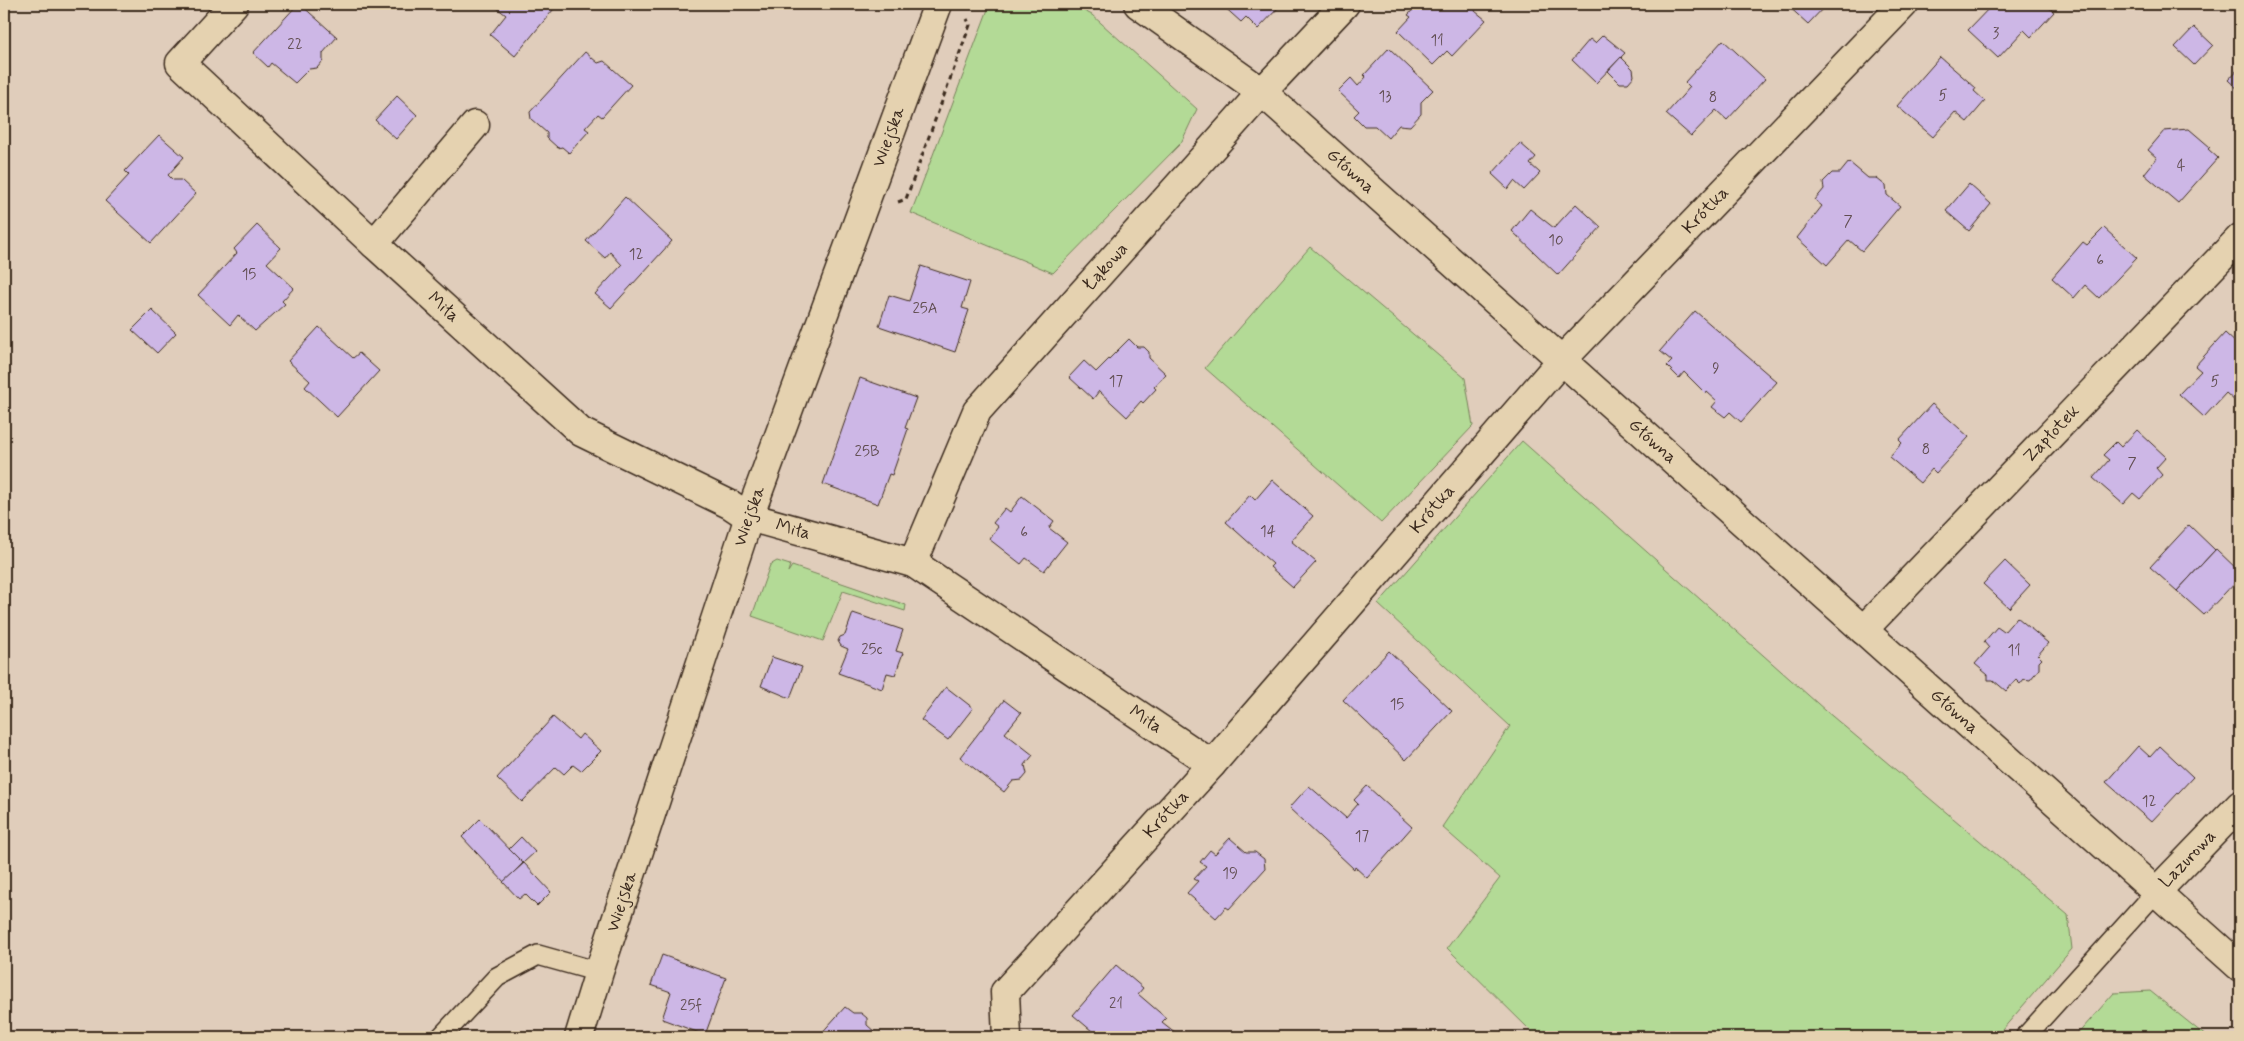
<svg xmlns="http://www.w3.org/2000/svg" width="2244" height="1041" font-family="Mynerve,sans-serif">
<rect width="100%" height="100%" fill="#e0cdbb"/>
<filter id="ink" filterUnits="userSpaceOnUse"><feTurbulence type="fractalNoise" baseFrequency=".02" numOctaves="2"/><feDisplacementMap in="SourceGraphic" scale="10" xChannelSelector="R" yChannelSelector="G"/><feConvolveMatrix kernelMatrix="1 2 1 2 8 2 1 2 1" color-interpolation-filters="sRGB"/></filter>
<g filter="url(#ink)">
<g fill="#b3da96" stroke="#77825a">
<polygon points="990,4 1071,4 1092,15 1197,109 1181,143 1053,273 911,213"/>
<polygon points="1310,247 1465,378 1473,426 1381,523 1205,368"/>
<polygon points="1522,441 1826,711 2068,915 2072,949 1996,1037 1537,1037 1447,948 1500,878 1442,827 1510,726 1378,604"/>
<polygon points="777,561 790,565 788,572 792,566 906,605 905,611 843,591 823,641 752,616 770,565"/>
<polygon points="2150,991 2207,1037 2075,1037 2114,993"/>
</g>
<g fill="#cdb7e6" stroke="#3b2a1e">
<polygon points="298,4 300,4 337,37 323,53 323,61 317,68 309,69 295,83 271,63 268,67 253,53"/>
<polygon points="501,4 558,4 515,56 490,35 506,15 497,8"/>
<polygon points="1221,4 1282,4 1258,29 1246,17 1241,22"/>
<polygon points="1418,4 1428,4 1431,6 1434,4 1476,4 1475,11 1486,20 1452,56 1447,51 1433,65 1398,31 1411,17 1408,15"/>
<polygon points="1786,4 1827,4 1808,24"/>
<polygon points="1993,4 2045,4 2054,12 2031,37 2024,30 1998,58 1968,30"/>
<polygon points="2194,27 2213,45 2194,65 2175,47"/>
<polygon points="1603,35 1625,53 1596,83 1572,60 1590,39 1595,43"/>
<polygon points="1723,40 1765,79 1727,120 1716,110 1691,136 1666,114 1690,87 1685,82"/>
<polygon points="1389,48 1433,90 1421,102 1421,114 1410,126 1399,125 1388,138 1375,126 1364,126 1354,116 1359,111 1338,91 1351,78 1358,86 1366,77 1364,75"/>
<polygon points="585,52 598,63 604,61 631,85 602,117 598,114 585,128 589,131 569,153 562,147 558,148 547,138 547,133 531,119 530,112"/>
<polygon points="1621,57 1633,69 1634,76 1628,83 1620,83 1608,71"/>
<polygon points="1940,57 1976,88 1974,91 1985,101 1967,122 1955,112 1933,137 1897,106"/>
<polygon points="2240,67 2240,91 2228,80"/>
<polygon points="397,96 417,115 396,139 375,120"/>
<polygon points="2189,129 2210,147 2208,149 2218,158 2178,203 2144,174 2157,158 2148,150 2164,131"/>
<polygon points="159,135 184,157 168,175 173,180 181,180 196,194 151,243 105,201 129,175 125,171"/>
<polygon points="1520,143 1536,157 1530,164 1540,173 1524,190 1514,181 1508,189 1492,174"/>
<polygon points="1849,162 1868,178 1876,178 1886,186 1887,195 1900,206 1862,251 1849,240 1827,265 1797,238 1822,206 1815,200 1824,189 1823,182 1832,173 1840,173"/>
<polygon points="1969,184 1991,204 1969,231 1946,211"/>
<polygon points="625,197 672,241 611,308 595,294 622,265 610,252 605,258 586,241"/>
<polygon points="1576,204 1601,227 1558,275 1512,231 1530,209 1554,228"/>
<polygon points="257,225 281,248 267,263 294,288 282,301 285,304 255,331 238,315 230,325 198,295 237,253 234,249"/>
<polygon points="2104,228 2137,258 2099,298 2085,285 2074,298 2052,278 2083,242 2087,245"/>
<polygon points="921,266 970,282 962,308 969,310 955,352 879,326 889,295 909,301"/>
<polygon points="152,310 176,333 157,353 132,330"/>
<polygon points="1695,311 1777,382 1741,422 1730,412 1725,417 1712,407 1717,401 1707,392 1706,394 1684,372 1679,378 1667,366 1672,361 1660,351"/>
<polygon points="319,327 353,358 359,353 379,371 337,417 305,387 310,381 288,361"/>
<polygon points="2225,333 2240,347 2240,399 2237,403 2226,393 2204,417 2179,394 2201,371 2195,366"/>
<polygon points="1129,339 1137,347 1144,347 1149,352 1149,358 1166,374 1154,387 1156,389 1143,403 1141,401 1127,417 1099,391 1093,399 1069,377 1084,361 1096,372"/>
<polygon points="860,378 916,398 905,428 908,429 892,475 889,474 878,504 823,484"/>
<polygon points="1932,404 1969,437 1936,473 1932,469 1920,483 1889,457 1902,443 1899,440"/>
<polygon points="2137,430 2166,457 2156,468 2162,475 2140,499 2133,493 2123,504 2093,478 2109,460 2103,455 2116,442 2121,447"/>
<polygon points="1272,480 1313,516 1291,541 1316,562 1293,587 1270,567 1273,564 1226,522 1250,495 1255,500"/>
<polygon points="1022,496 1054,521 1049,528 1067,542 1044,571 1026,558 1021,564 989,539 998,527 993,523 1005,508 1010,512"/>
<polygon points="2189,525 2215,550 2177,591 2150,567"/>
<polygon points="2216,549 2240,572 2240,577 2204,615 2177,591"/>
<polygon points="2005,561 2030,585 2009,608 1983,584"/>
<polygon points="853,613 903,630 896,651 903,653 895,675 887,673 882,689 838,673 848,649 841,646 838,641 840,637 845,635"/>
<polygon points="2017,617 2048,643 2038,655 2042,659 2039,662 2039,669 2030,680 2024,679 2020,684 2016,680 2006,691 1993,680 1988,680 1988,675 1975,664 1989,648 1984,642 1997,627 2004,632"/>
<polygon points="1389,651 1452,711 1406,760 1343,700"/>
<polygon points="772,657 802,667 790,698 761,686"/>
<polygon points="946,687 973,708 948,740 921,720"/>
<polygon points="1004,700 1021,713 1005,733 1033,755 1025,765 1027,774 1022,780 1013,781 1004,792 960,757"/>
<polygon points="553,717 578,739 582,734 601,751 581,771 573,765 564,774 556,767 522,802 497,778"/>
<polygon points="2138,746 2150,757 2160,746 2193,777 2151,822 2106,782"/>
<polygon points="1309,786 1346,818 1358,804 1354,800 1367,786 1412,827 1367,878 1355,867 1354,869 1289,808"/>
<polygon points="480,819 523,863 504,882 462,837"/>
<polygon points="521,837 535,852 523,863 509,849"/>
<polygon points="1230,838 1246,852 1255,852 1264,859 1265,869 1229,909 1226,907 1216,918 1187,893 1198,881 1194,879 1206,866 1200,862 1210,850 1215,854"/>
<polygon points="524,863 551,892 537,906 525,894 519,899 503,882"/>
<polygon points="662,955 726,978 705,1035 662,1019 671,992 651,985"/>
<polygon points="1116,965 1143,988 1138,994 1166,1018 1162,1022 1181,1037 1099,1037 1073,1015"/>
<polygon points="845,1007 853,1013 861,1013 867,1018 867,1025 876,1033 872,1037 818,1037"/>
</g>
<g fill="none" stroke-linecap="round" stroke-linejoin="round">
<defs>
<g id="lane">
<polyline points="441,1037 497,977 538,955 599,972"/>
<polyline points="2025,1037 2156,892"/>
</g>
<g id="street">
<polyline points="234,4 180,63 374,244"/>
<path id="s1" d="M1138 4 1262 92 2240 967"/>
<path id="s2" d="M475 125 374 244 581 432 731 505 749 517 913 563 1212 764"/>
<path id="s3" d="M913 563 977 411 1262 92 1345 4"/>
<path id="s4" d="M1863 630 2240 238"/>
<path id="s5" d="M2156 892 2240 805"/>
<path id="s6" d="M579 1037 599 972 749 517 938 4"/>
<path id="s7" d="M1007 1037 1005 992 1212 764 1561 361 1904 4"/>
</g>
</defs>
<use href="#lane" stroke="#3b2a1e" stroke-width="22"/>
<use href="#street" stroke="#3b2a1e" stroke-width="31"/>
<polyline stroke="#3b2a1e" stroke-width="3" stroke-dasharray="5 4" stroke-linecap="butt" points="898,202 906,199 970,25 967,19"/>
<use href="#lane" stroke="#e5d2b0" stroke-width="19"/>
<use href="#street" stroke="#e5d2b0" stroke-width="28"/>
</g>
</g>
<g text-anchor="middle" dominant-baseline="central" stroke-width="4" stroke-linejoin="round" paint-order="stroke">
<g font-size="15" fill="#604d50">
<text x="1996" y="34">3</text>
<text x="1437" y="41">11</text>
<text x="295" y="45">22</text>
<text x="1943" y="96">5</text>
<text x="1385" y="97">13</text>
<text x="1713" y="98">8</text>
<text x="2181" y="166">4</text>
<text x="1848" y="222">7</text>
<text x="1556" y="241">10</text>
<text x="636" y="255">12</text>
<text x="2100" y="261">6</text>
<text x="249" y="275">15</text>
<text x="925" y="309">25A</text>
<text x="1716" y="369">9</text>
<text x="1116" y="382">17</text>
<text x="2215" y="382">5</text>
<text x="1926" y="450">8</text>
<text x="867" y="452">25B</text>
<text x="2132" y="464">7</text>
<text x="1268" y="532">14</text>
<text x="1024" y="533">6</text>
<text x="872" y="650">25c</text>
<text x="2014" y="651">11</text>
<text x="1397" y="705">15</text>
<text x="2149" y="802">12</text>
<text x="1362" y="837">17</text>
<text x="1230" y="874">19</text>
<text x="1116" y="1004">21</text>
<text x="691" y="1006">25f</text>
</g>
<g font-size="18" fill="#3b2a1e" stroke="#e5d2b0">
<text stroke="none"><textPath href="#s6" startOffset="952">Wiejska</textPath></text>
<text stroke="none"><textPath href="#s1" startOffset="271">Główna</textPath></text>
<text stroke="none"><textPath href="#s7" startOffset="1095">Krótka</textPath></text>
<text stroke="none"><textPath href="#s3" startOffset="358">Łąkowa</textPath></text>
<text stroke="none"><textPath href="#s2" startOffset="250">Miła</textPath></text>
<text stroke="none"><textPath href="#s4" startOffset="272">Zapłotek</textPath></text>
<text stroke="none"><textPath href="#s1" startOffset="676">Główna</textPath></text>
<text stroke="none"><textPath href="#s7" startOffset="690">Krótka</textPath></text>
<text stroke="none"><textPath href="#s6" startOffset="548">Wiejska</textPath></text>
<text stroke="none"><textPath href="#s2" startOffset="670">Miła</textPath></text>
<text stroke="none"><textPath href="#s1" startOffset="1081">Główna</textPath></text>
<text stroke="none"><textPath href="#s2" startOffset="1075">Miła</textPath></text>
<text stroke="none"><textPath href="#s7" startOffset="285">Krótka</textPath></text>
<text stroke="none"><textPath href="#s5" startOffset="46">Lazurowa</textPath></text>
<text stroke="none"><textPath href="#s6" startOffset="142">Wiejska</textPath></text>
</g>
</g>
<rect width="2244" height="1041" fill="none" stroke="#e5d2b0" stroke-width="20"/>
<rect x="10" y="10" width="2224" height="1021" fill="none" stroke="#3b2a1e" stroke-width="2" filter="url(#ink)"/>
</svg>
